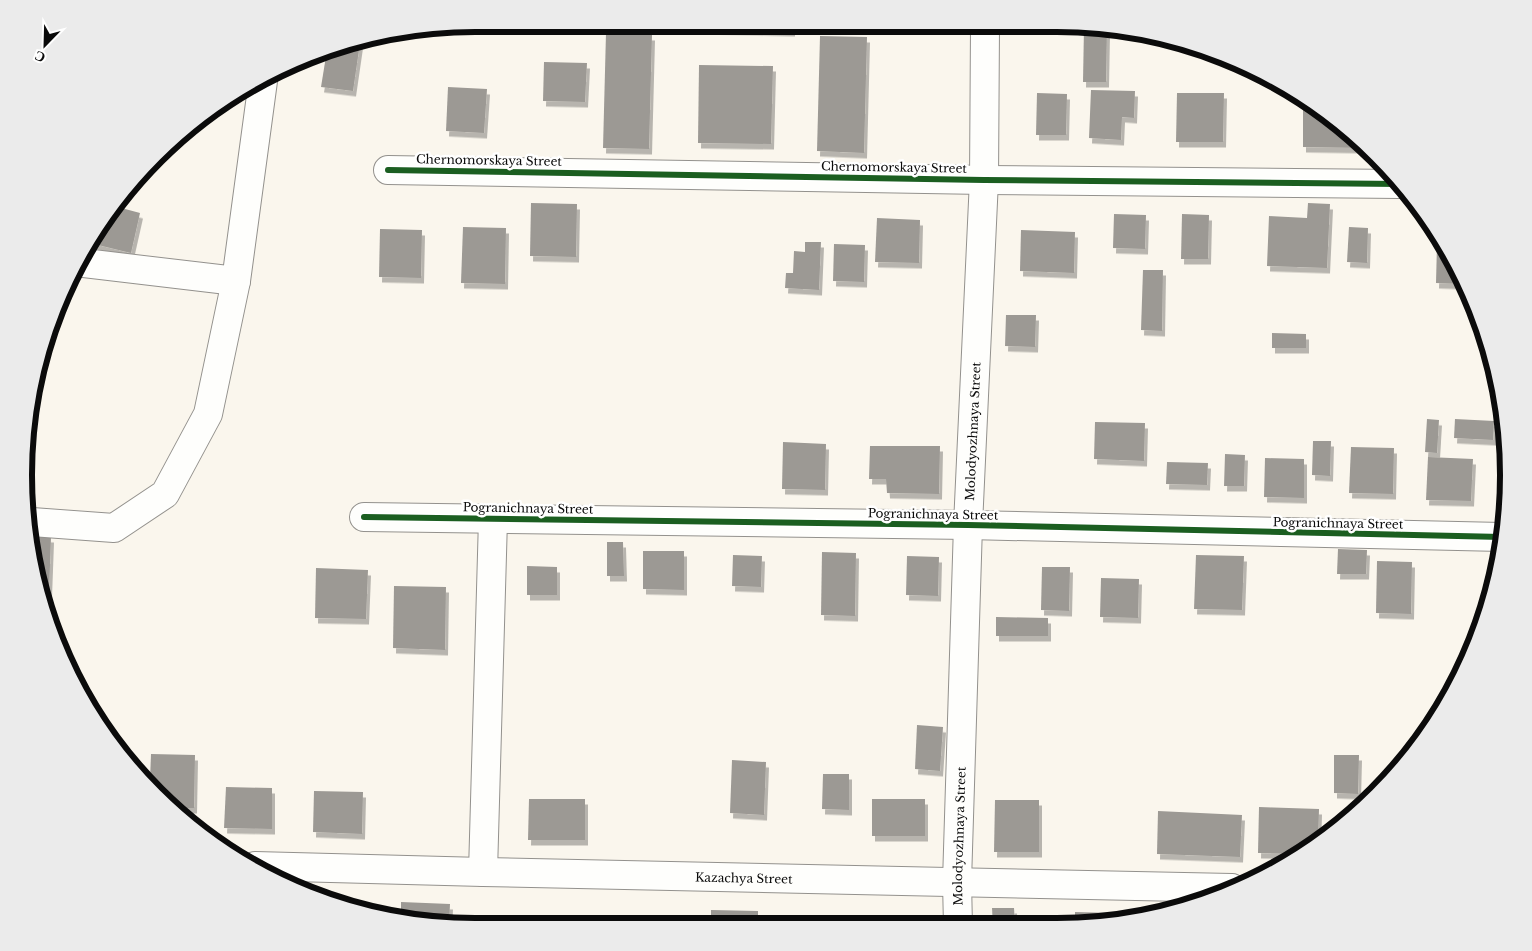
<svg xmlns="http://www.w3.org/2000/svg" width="1532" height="951" font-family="'Libre Baskerville',serif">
<defs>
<filter id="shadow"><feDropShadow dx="3" dy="5.5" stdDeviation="0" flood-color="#0004"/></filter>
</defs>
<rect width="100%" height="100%" fill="#faf6ed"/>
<g fill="#9c9994" filter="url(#shadow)">
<polygon points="676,25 792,26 792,31 676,28"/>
<polygon points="1084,27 1107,28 1106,82 1083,82"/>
<polygon points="606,33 652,35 649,149 603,148"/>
<polygon points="820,36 867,37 864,153 817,151"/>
<polygon points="360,43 353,91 321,87 327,50"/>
<polygon points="544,62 587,63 585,102 543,101"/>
<polygon points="699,65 773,66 771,144 698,143"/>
<polygon points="448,87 487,89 484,133 446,131"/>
<polygon points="1091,90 1135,91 1134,118 1122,117 1121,140 1089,138"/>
<polygon points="1037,93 1067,94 1066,135 1036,135"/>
<polygon points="1177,93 1224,93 1223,142 1176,142"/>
<polygon points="1303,106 1313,106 1332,117 1364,148 1303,147"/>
<polygon points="531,203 577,204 576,257 530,256"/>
<polygon points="1308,203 1330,204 1327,268 1267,266 1269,216 1307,218"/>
<polygon points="114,206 140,213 131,253 94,244"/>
<polygon points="1114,214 1146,215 1145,249 1113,248"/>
<polygon points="1182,214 1209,215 1208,259 1181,259"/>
<polygon points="877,218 920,220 919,263 875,262"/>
<polygon points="463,227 506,228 505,284 461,283"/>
<polygon points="1349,227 1368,228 1367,263 1347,262"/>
<polygon points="380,229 422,230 421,278 379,277"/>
<polygon points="1021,230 1075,232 1074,273 1020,271"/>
<polygon points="805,242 821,242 819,290 785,288 786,273 793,273 794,251 805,252"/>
<polygon points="834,244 865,245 864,282 833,281"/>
<polygon points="1437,244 1444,245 1448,250 1462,284 1436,283"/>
<polygon points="1143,270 1163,270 1162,331 1141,330"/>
<polygon points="1006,315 1036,315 1035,347 1005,346"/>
<polygon points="1272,333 1306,334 1306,348 1272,348"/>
<polygon points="1427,419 1439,420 1437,453 1425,452"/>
<polygon points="1455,419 1494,421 1493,440 1454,438"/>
<polygon points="1095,422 1145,423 1144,461 1094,459"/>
<polygon points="1313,441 1331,441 1330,476 1312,475"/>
<polygon points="783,442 826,444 825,490 782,489"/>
<polygon points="870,446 940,446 939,494 887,493 886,479 869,479"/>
<polygon points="1351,447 1394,448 1393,494 1349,493"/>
<polygon points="1225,454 1245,455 1244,486 1224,486"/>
<polygon points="1428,457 1473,459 1471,501 1426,500"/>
<polygon points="1265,458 1304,459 1304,498 1264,497"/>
<polygon points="1167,462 1208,463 1207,485 1166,484"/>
<polygon points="34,536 51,537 49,592 39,591"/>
<polygon points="607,542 623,542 624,576 607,576"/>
<polygon points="1338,549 1367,550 1366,574 1337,574"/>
<polygon points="643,551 684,551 684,590 643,589"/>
<polygon points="822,552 856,553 855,616 821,615"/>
<polygon points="733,555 762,556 761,587 732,586"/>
<polygon points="1196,555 1244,556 1242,610 1194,609"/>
<polygon points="907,556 939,557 938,596 906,595"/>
<polygon points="1377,561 1412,562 1411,614 1376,613"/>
<polygon points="527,566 557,567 557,595 527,595"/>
<polygon points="1042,567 1070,567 1069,611 1041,610"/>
<polygon points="316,568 368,570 366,619 315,618"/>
<polygon points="1101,578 1139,579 1138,618 1100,617"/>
<polygon points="394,586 446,587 445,650 393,648"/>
<polygon points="996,617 1048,618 1048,636 996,636"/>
<polygon points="917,725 943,727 940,771 915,769"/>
<polygon points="151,754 195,755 194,808 176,808 150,780"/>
<polygon points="1334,755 1359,755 1358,794 1334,793"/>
<polygon points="732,760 766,762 764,815 730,813"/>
<polygon points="823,774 849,774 849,810 822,809"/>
<polygon points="226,787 272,788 272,829 224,828"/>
<polygon points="314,791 363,792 362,834 313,832"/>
<polygon points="529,799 585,799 585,840 528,840"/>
<rect x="872" y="799" width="53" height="37"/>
<polygon points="995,800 1039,800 1039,852 994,852"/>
<polygon points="1259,807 1319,809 1318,841 1300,854 1258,853"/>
<polygon points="1158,811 1242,815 1240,857 1157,854"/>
<polygon points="401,902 450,904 449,924 417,923 401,919"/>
<polygon points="992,908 1014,908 1015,926 993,926"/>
<polygon points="711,910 758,911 758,925 711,925"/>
<polygon points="1075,912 1114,913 1114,922 1086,926 1075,926"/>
<rect x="1029" y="915" width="33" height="11"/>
<polygon points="868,923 936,923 936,926 868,925"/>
</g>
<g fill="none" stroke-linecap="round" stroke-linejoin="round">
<defs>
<g id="minor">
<polyline points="388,170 984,180 1400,184"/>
<polyline points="84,263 236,281"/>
<polyline points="364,517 968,525 1502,537"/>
<polyline points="32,522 114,528 165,494 208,414 236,281 263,81"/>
<path id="s1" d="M255 866 483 872 1232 888"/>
<polyline points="483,872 493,519"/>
<path id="s2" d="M958 926 957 882 968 525 984 180 985 27"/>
</g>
</defs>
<use href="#minor" stroke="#93918d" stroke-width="30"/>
<use href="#minor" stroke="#fefefc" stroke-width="28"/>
<defs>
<g id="cycleway">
<polyline points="388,170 984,180 1400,184"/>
<polyline points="364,517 968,525 1502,537"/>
</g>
</defs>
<use href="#cycleway" stroke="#fff" stroke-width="9"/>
<use href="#cycleway" stroke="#1b5e20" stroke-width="6"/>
</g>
<g text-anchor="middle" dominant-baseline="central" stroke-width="5" stroke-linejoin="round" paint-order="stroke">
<g font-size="12" fill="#0b0b0b" stroke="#fff">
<text transform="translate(489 160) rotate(1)">Chernomorskaya Street</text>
<text transform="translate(894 167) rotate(1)">Chernomorskaya Street</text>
<text stroke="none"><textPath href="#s2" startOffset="495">Molodyozhnaya Street</textPath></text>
<text transform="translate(528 508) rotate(1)">Pogranichnaya Street</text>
<text transform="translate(933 514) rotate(1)">Pogranichnaya Street</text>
<text transform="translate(1338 523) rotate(1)">Pogranichnaya Street</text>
<text stroke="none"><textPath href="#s2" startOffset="90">Molodyozhnaya Street</textPath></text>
<text stroke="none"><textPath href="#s1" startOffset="489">Kazachya Street</textPath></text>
</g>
</g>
<path d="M0 0H1532V951H0ZM475 32H1057A443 443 0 0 1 1500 475V475A443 443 0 0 1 1057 918H475A443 443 0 0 1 32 475V475A443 443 0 0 1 475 32Z" fill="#ebebeb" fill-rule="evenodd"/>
<path fill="none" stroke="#0b0b0b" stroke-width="6" d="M475 32H1057A443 443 0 0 1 1500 475V475A443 443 0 0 1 1057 918H475A443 443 0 0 1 32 475V475A443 443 0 0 1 475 32Z"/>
<g transform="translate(45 45) rotate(203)" stroke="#ffffff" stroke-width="4" paint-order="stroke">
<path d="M0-4L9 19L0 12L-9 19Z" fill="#0b0b0b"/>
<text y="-8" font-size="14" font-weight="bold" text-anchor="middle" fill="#0b0b0b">С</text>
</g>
</svg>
